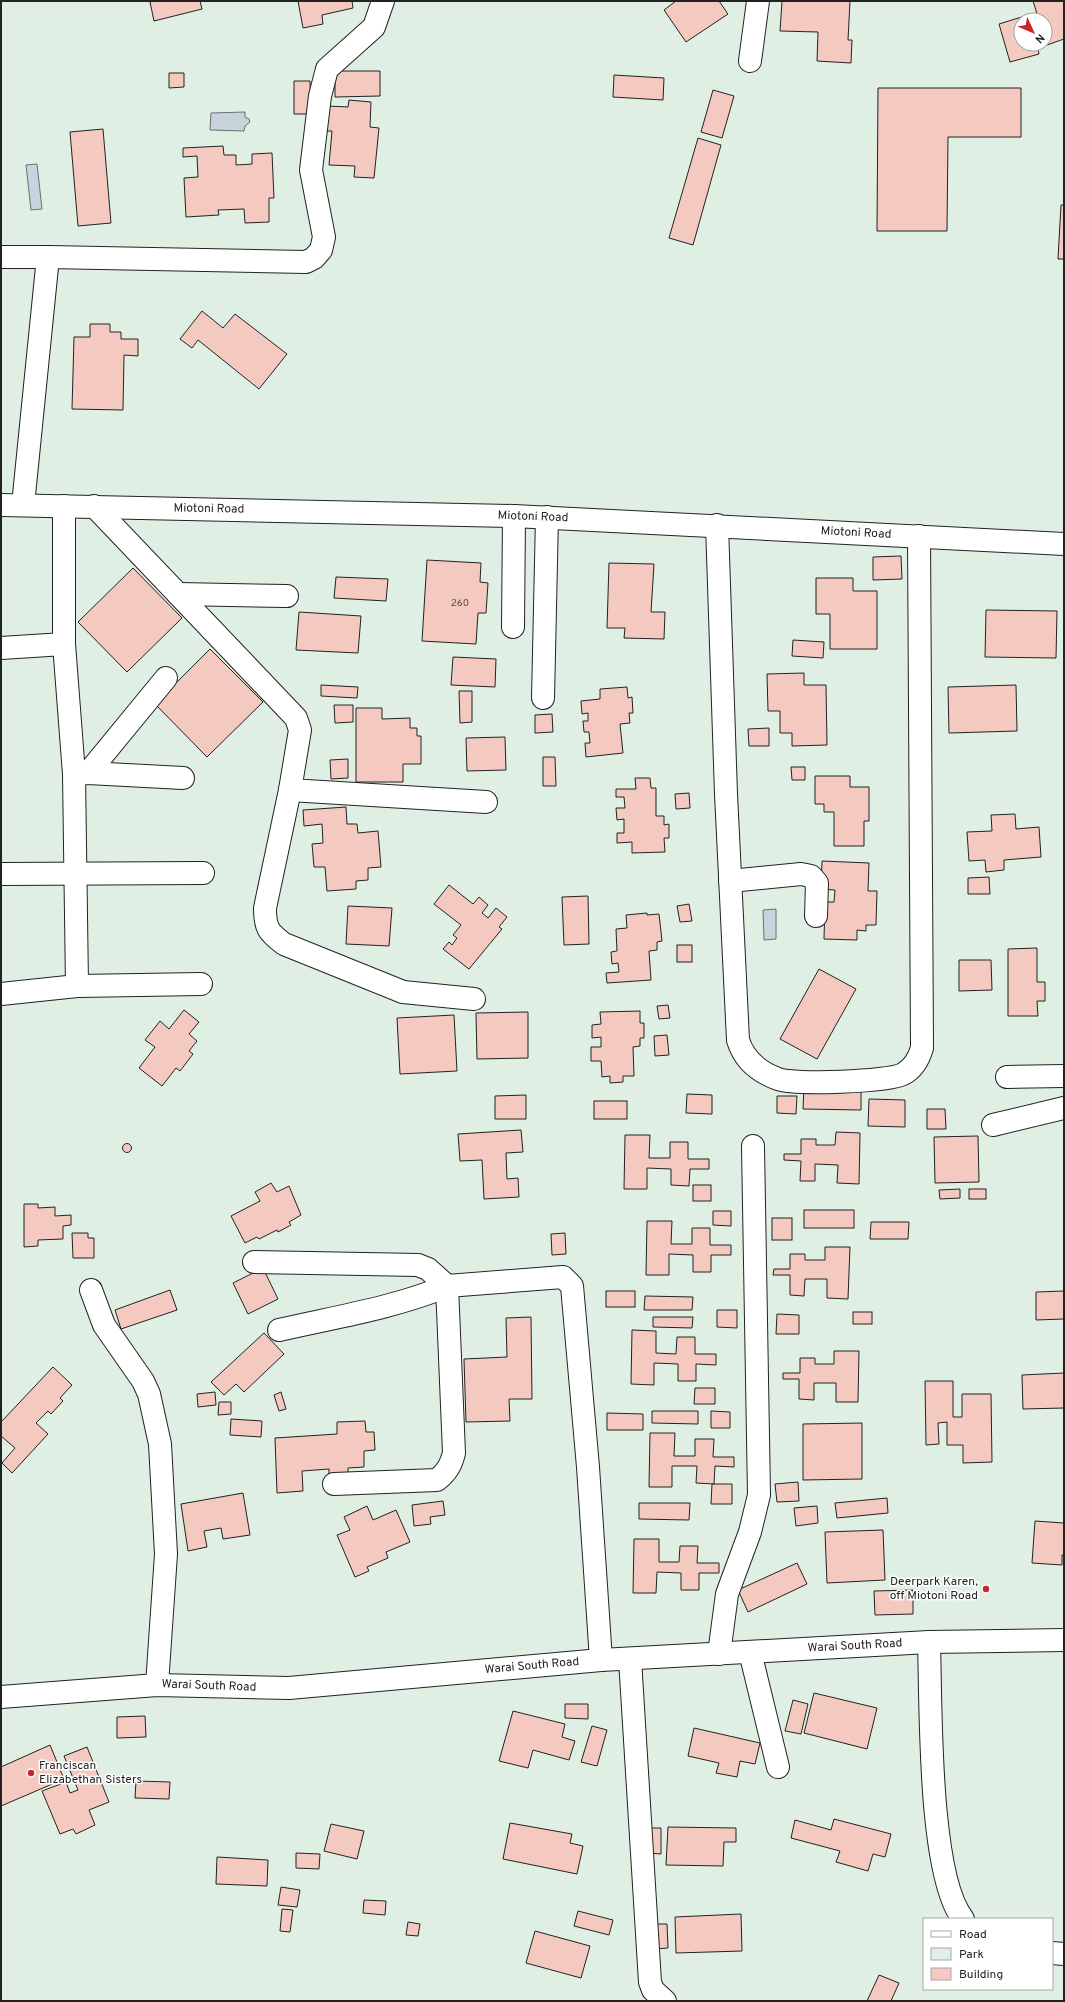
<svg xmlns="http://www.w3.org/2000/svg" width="1065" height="2002" font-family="Overpass,sans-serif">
<rect width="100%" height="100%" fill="#fff"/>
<path fill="#e0efe3" stroke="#6f6f6f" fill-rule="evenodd" d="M1 1H1064V2001H1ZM1021 20H1045V44H1021ZM924 1919H1052V1989H924Z"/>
<g fill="#c7d3dd" stroke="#6f6f6f">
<polygon points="245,112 245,117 249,119 250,122 245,126 244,131 210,130 211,113"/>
<polygon points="37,164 42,209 31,210 26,165"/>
<polygon points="776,909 776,939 764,940 763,910"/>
</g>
<g fill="#f3c9c0" stroke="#222">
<polygon points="154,1 200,1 202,9 154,21 150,2"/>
<polygon points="298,1 352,1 353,8 322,15 323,24 303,28"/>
<polygon points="676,1 719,1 728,14 686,42 664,10"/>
<polygon points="782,1 850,1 848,40 852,40 851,63 817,61 818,32 780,31"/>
<polygon points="1033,1 1064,1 1064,39 1047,45 1045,38 1045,20 1039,20"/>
<polygon points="1028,15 1030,20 1021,20 1021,44 1037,44 1039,54 1010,62 999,24"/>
<polygon points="335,71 380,71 380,96 335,97"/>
<polygon points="169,73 184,73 184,87 169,88"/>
<polygon points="614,75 664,78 663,100 613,97"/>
<polygon points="294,81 310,81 311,114 294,114"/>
<polygon points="878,88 1021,88 1021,137 948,137 947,231 877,231"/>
<polygon points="713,90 734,96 722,138 701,132"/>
<polygon points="349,100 371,102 370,127 379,128 374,178 354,177 355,166 329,165 332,131 327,131 328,106 348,107"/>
<polygon points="103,129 111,223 78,226 70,132"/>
<polygon points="698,138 721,145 693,245 669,238"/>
<polygon points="223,146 224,155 236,155 236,165 252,164 252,154 272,153 274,198 269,198 269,222 245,223 244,209 218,210 219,215 186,217 184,178 198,177 197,156 183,157 183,148"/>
<polygon points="1061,205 1064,205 1064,259 1058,259"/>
<polygon points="202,311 223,328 235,314 287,354 259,389 198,340 192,348 180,339"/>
<polygon points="90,324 110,324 110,332 121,332 121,339 138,339 138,356 124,355 123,410 72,409 74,337 90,337"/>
<polygon points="901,556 902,579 873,580 873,557"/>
<polygon points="427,560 481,563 480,582 488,583 486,613 478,613 476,644 422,641"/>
<polygon points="609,563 654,564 651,612 665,612 664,639 624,638 625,628 607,628"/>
<polygon points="133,568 182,618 127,672 78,622"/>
<polygon points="336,577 388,579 386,601 334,598"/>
<polygon points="816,578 853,578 853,591 877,591 877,649 830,649 830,614 816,614"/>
<polygon points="986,610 1057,611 1056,658 985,657"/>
<polygon points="299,612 361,616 358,653 296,650"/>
<polygon points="793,640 824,642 823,658 792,656"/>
<polygon points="210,649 263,702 207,757 155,704"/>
<polygon points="453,657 496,659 495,687 451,685"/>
<polygon points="804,673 804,685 826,685 827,745 792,746 792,733 780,733 780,711 768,711 767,674"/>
<polygon points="321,685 358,687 357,698 321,696"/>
<polygon points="1016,685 1017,731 949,733 948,687"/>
<polygon points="627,687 628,698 632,697 633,713 629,713 630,723 620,724 623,753 586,757 585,743 590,743 589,732 584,732 583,721 588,721 588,713 582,714 581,701 600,699 600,689"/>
<polygon points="459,691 472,691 472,722 460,723"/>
<polygon points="334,705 353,705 353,722 335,723"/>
<polygon points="356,708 382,708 382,719 410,718 410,728 417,728 417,736 421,736 421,764 403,764 403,782 356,782"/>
<polygon points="552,714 553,732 535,733 535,715"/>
<polygon points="769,728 769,746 749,746 748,729"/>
<polygon points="505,737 506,770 467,771 466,738"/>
<polygon points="543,757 555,757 556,786 543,786"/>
<polygon points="348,759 348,778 331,779 330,760"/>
<polygon points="791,767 805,767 805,780 792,780"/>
<polygon points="815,776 850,776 850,787 869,787 869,821 864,821 864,846 834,846 834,812 824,812 824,804 815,804"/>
<polygon points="635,778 650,778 651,788 656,788 656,816 664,816 664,825 669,824 669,838 664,838 665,852 632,853 632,842 617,843 617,833 624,833 624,819 617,820 616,808 625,808 624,797 616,797 616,789 636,789"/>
<polygon points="689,793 690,808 676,809 675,794"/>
<polygon points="346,807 347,824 357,824 358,833 378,831 381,867 368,868 368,880 356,881 356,889 327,891 325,867 314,867 312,844 323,843 322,824 304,826 303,810"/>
<polygon points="1015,814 1016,829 1039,827 1041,857 1004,860 1004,870 986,872 985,860 969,861 967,832 992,831 991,815"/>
<polygon points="822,861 869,863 868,891 877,891 876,925 866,925 866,931 857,930 857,940 824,939 825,902 834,902 835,890 821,889"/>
<polygon points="989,877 990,894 968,894 968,878"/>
<polygon points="449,885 473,904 479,897 488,905 482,913 488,918 496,908 507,917 499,927 502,929 469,969 443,949 449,942 452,945 457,938 453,935 461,925 434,904"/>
<polygon points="588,896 589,944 564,945 562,897"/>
<polygon points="689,904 692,921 680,922 677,906"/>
<polygon points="348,906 392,908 389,946 346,944"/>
<polygon points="647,913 647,915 659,914 662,941 657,942 657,950 649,951 651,980 607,983 606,973 619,972 618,963 612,964 611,952 617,951 616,929 627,928 626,915"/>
<rect x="677" y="945" width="15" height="17"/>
<polygon points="1037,948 1037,982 1045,982 1045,1001 1037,1001 1038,1016 1008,1016 1008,949"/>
<polygon points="959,960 991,960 992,990 959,991"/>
<polygon points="819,969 856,989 817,1059 780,1039"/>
<polygon points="668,1005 670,1018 659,1019 657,1006"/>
<polygon points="184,1010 199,1022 189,1034 197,1041 189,1051 193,1054 180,1071 176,1068 162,1086 139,1068 155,1047 145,1040 160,1021 169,1029"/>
<polygon points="640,1011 640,1023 644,1023 644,1038 640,1038 640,1046 633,1047 634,1076 623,1076 623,1082 610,1083 610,1076 602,1077 601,1061 591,1061 591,1047 601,1047 601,1037 592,1038 592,1025 601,1024 600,1012"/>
<polygon points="528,1012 528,1058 477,1059 476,1013"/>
<polygon points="454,1015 457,1071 400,1074 397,1018"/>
<polygon points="667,1035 669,1055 655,1056 654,1036"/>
<polygon points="804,1086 861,1087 861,1110 803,1109"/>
<polygon points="687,1094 712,1095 712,1114 686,1113"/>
<polygon points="526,1095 526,1119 495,1119 495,1096"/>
<polygon points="777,1096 797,1096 796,1114 777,1113"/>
<polygon points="869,1099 905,1100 905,1127 868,1126"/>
<rect x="594" y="1101" width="33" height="18"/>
<polygon points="927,1109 945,1109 946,1129 927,1129"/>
<polygon points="521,1130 523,1152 506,1153 507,1179 518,1178 519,1197 484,1199 482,1160 460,1161 458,1134"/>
<polygon points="836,1132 860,1133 859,1184 837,1183 838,1165 815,1164 815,1181 800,1181 801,1161 784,1160 784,1154 801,1154 801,1139 816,1139 816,1145 835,1145"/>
<polygon points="625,1135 650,1135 649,1158 670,1158 670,1142 688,1142 688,1159 709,1159 709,1169 690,1169 689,1186 671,1185 671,1169 647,1168 647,1189 624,1189"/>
<polygon points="978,1136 979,1182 935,1183 934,1137"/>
<circle cx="127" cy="1148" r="4.5"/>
<polygon points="271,1183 277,1192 289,1186 301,1215 289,1222 291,1225 278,1232 277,1230 259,1239 257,1237 245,1243 231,1216 260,1201 255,1192"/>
<rect x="693" y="1185" width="18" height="16"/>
<polygon points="960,1189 960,1198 940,1199 939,1190"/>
<rect x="969" y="1189" width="17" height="10"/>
<polygon points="24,1204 38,1204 38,1208 55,1207 55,1216 71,1215 71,1225 63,1226 63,1239 38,1240 38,1246 24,1247"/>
<rect x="804" y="1210" width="50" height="18"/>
<polygon points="713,1211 731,1211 731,1226 713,1225"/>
<rect x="772" y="1218" width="20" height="22"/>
<polygon points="647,1221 672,1221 671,1244 692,1244 692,1228 710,1228 710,1245 731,1245 731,1255 711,1255 711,1272 693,1272 693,1255 669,1254 669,1275 646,1275"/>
<polygon points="871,1222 909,1222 908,1239 870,1239"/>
<polygon points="72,1233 88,1233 88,1238 94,1238 94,1258 73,1258"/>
<polygon points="565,1233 566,1254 552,1255 551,1234"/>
<polygon points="825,1247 850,1247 848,1299 827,1298 827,1279 805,1279 804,1296 790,1295 790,1275 773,1275 774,1269 790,1269 790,1254 805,1254 805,1260 825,1260"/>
<polygon points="263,1268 278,1299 248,1314 233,1283"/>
<polygon points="170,1290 177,1310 121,1329 115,1310"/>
<rect x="606" y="1291" width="29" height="16"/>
<polygon points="1064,1291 1064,1319 1036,1320 1036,1292"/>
<polygon points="645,1296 693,1297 692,1310 644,1310"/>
<polygon points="717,1310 737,1310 737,1328 717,1327"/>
<rect x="853" y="1312" width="19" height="12"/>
<polygon points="777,1314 799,1315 799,1334 776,1334"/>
<polygon points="531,1317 532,1399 509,1399 510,1421 466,1422 464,1359 507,1357 506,1318"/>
<polygon points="653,1317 693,1317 692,1328 653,1327"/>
<polygon points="632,1330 656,1331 656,1353 676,1354 677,1337 695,1337 695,1354 716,1354 716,1365 696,1364 696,1381 678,1381 678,1364 654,1363 654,1385 631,1384"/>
<polygon points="264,1333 284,1354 244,1392 236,1384 224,1395 211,1382"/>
<polygon points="834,1351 859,1351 858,1402 836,1402 836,1383 814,1383 814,1400 799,1399 799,1379 783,1379 783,1373 800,1373 800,1358 815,1358 815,1364 834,1364"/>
<polygon points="53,1367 72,1385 60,1398 63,1401 51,1414 48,1411 36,1423 48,1434 12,1473 2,1463 15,1448 1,1436 1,1422"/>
<polygon points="1064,1373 1064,1408 1023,1409 1022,1375"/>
<polygon points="925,1381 953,1381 953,1417 962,1417 962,1394 991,1394 992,1462 963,1463 963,1445 947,1445 947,1422 938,1423 939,1444 926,1445"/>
<polygon points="695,1388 715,1388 715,1404 694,1404"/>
<polygon points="215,1392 216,1405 198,1407 197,1394"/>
<polygon points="281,1392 286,1409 279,1411 274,1395"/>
<polygon points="219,1402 231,1402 231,1414 218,1415"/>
<polygon points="652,1411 698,1411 698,1424 652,1423"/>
<polygon points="711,1411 730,1412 730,1428 711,1428"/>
<polygon points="607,1413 643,1414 643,1430 607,1430"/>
<polygon points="231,1419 262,1421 261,1437 230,1435"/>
<polygon points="365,1421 366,1432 374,1432 375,1450 364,1451 364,1467 348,1468 348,1478 329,1479 329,1469 302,1471 303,1491 277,1493 275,1438 337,1434 337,1422"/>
<polygon points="862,1423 862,1479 803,1480 803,1424"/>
<polygon points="650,1433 675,1433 674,1456 695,1456 695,1439 714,1439 713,1457 734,1457 734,1467 715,1466 714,1484 696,1483 697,1466 672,1466 672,1487 649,1487"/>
<polygon points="798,1482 799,1501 777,1502 775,1484"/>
<polygon points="712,1484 732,1484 732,1504 711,1504"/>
<polygon points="243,1493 250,1535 223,1539 221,1528 204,1531 207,1547 188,1551 181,1504"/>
<polygon points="887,1498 888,1513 837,1518 835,1503"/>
<polygon points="443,1501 445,1515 430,1517 431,1524 414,1526 412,1505"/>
<polygon points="639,1503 690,1503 689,1520 639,1519"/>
<polygon points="367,1506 373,1520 396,1510 410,1542 386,1552 388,1558 367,1567 369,1571 355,1577 337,1535 350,1530 344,1517"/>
<polygon points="817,1506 818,1523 796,1526 794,1508"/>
<polygon points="1035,1521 1064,1523 1064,1555 1062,1555 1062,1565 1032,1563"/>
<polygon points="883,1530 885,1580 827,1583 825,1532"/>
<polygon points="634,1539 659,1539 659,1562 679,1562 680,1546 698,1546 697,1563 719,1563 719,1573 699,1573 699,1590 681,1590 681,1573 657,1572 656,1593 633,1593"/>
<polygon points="797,1563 807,1584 748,1612 738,1590"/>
<polygon points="913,1590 913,1614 875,1615 874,1591"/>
<polygon points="814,1693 877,1708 867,1749 804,1733"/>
<polygon points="793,1700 808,1704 801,1734 785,1731"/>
<polygon points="565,1704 588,1704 588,1719 565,1718"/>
<polygon points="513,1711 565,1724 562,1737 575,1741 569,1760 533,1750 528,1768 499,1761"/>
<polygon points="145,1716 146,1737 117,1738 117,1717"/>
<polygon points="592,1726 607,1730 597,1766 581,1762"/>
<polygon points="694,1728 760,1743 755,1764 740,1761 737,1777 716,1773 719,1763 688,1756"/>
<polygon points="50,1745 64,1779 1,1806 1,1767"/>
<polygon points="87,1747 109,1802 89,1810 95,1825 76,1834 73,1829 60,1834 42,1791 66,1782 70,1793 78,1790 64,1756"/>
<polygon points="136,1781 170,1782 169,1799 135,1798"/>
<polygon points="834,1819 891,1834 885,1857 873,1854 868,1871 836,1862 840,1851 791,1838 795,1820 831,1830"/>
<polygon points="510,1823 572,1834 570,1843 583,1846 577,1874 503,1859"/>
<polygon points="331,1824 364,1831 357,1859 324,1851"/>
<polygon points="668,1827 736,1828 736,1842 724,1842 723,1866 666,1865"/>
<polygon points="649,1828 661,1828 661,1854 649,1853"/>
<polygon points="296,1853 320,1854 319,1869 296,1868"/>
<polygon points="217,1857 268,1860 267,1886 216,1884"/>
<polygon points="281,1887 300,1890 297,1907 278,1905"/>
<polygon points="364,1900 386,1901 385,1915 363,1913"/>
<polygon points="282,1909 293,1910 290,1932 280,1931"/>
<polygon points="578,1911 613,1920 609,1935 574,1926"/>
<polygon points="741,1914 742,1951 676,1953 675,1917"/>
<polygon points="408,1922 420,1924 418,1936 406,1935"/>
<polygon points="654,1924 667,1924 668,1948 655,1949"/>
<polygon points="535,1931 590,1946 581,1978 526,1963"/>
<polygon points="879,1975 899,1983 891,2001 867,2001"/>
</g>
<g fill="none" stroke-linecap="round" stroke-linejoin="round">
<defs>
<g id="minor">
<polyline points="750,61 758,1"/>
<polyline points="1,257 48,257"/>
<polyline points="1,505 514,516 1064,544"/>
<polyline points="23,505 48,257 306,262 314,258 321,250 324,237 311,170 320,96 327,69 374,27 383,1"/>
<polyline points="64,506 64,644 74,774 77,986"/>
<polyline points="94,506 296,718 300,730 290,790 486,802"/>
<path d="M717 525 726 794 738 1040C744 1060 759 1072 778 1079 794 1085 888 1082 903 1074 913 1069 919 1058 922 1048L919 536"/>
<polyline points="178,594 287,596"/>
<polyline points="513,627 514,516"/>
<polyline points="1,648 64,644"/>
<polyline points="543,698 547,517"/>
<polyline points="88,773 166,678"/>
<polyline points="78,774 88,773 183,778"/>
<path d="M290 790 265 908C265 928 268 932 284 944L403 992 474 999"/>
<polyline points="1,874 203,873"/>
<polyline points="730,881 801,874 811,876 817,883 816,916"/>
<polyline points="1,994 77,986 201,984"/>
<polyline points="1007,1077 1064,1076"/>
<polyline points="993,1125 1064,1108"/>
<polyline points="254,1262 418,1265 428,1269 447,1286 563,1277 572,1286 588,1467 601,1660"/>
<polyline points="91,1290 104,1325 143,1381 149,1394 160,1444 166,1554 157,1685"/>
<path d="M279 1330C335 1317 394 1308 447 1286L454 1453C451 1465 447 1472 437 1480L334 1484"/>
<path d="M929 1642C931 1703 928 1875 963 1919"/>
<polyline points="750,1652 778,1767"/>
<polyline points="719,1654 727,1594 750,1532 759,1495 753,1146"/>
<polyline points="630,1659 650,1982 653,1990 665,2001"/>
<polyline points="1,1697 157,1685 289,1688 601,1660 929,1642 1064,1640"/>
<polyline points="1052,1953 1064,1954"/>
</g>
</defs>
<use href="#minor" stroke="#222" stroke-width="24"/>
<use href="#minor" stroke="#fff" stroke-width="22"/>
</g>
<g fill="#c62828" stroke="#fff" stroke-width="1.5">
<circle cx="986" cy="1589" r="4"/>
<circle cx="31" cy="1773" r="4"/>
</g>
<g text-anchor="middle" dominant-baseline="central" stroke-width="3" stroke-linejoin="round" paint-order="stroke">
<g font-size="10" fill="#564c4a">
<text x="460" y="603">260</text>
</g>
<g font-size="12" fill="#222" stroke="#fff">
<text transform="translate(209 509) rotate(1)">Miotoni Road</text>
<text transform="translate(533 517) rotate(2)">Miotoni Road</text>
<text transform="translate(856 533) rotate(3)">Miotoni Road</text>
<text transform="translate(855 1646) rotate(-3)">Warai South Road</text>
<text transform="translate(532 1666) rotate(-5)">Warai South Road</text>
<text transform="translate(209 1686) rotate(2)">Warai South Road</text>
</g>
<g font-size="12" fill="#222" stroke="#fff" text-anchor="end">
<text x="978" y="1582">Deerpark Karen,<tspan x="978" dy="14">off Miotoni Road</tspan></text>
<text x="39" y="1766" text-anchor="start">Franciscan<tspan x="39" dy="14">Elizabethan Sisters</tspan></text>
</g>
</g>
<rect width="1065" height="2002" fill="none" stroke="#222222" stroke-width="4"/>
<rect x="923" y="1918" width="130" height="72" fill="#ffffff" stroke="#a7a7a7"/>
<rect x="931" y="1931" width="20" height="6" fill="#ffffff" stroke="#a7a7a7"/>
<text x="959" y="1938" font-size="12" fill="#222222">Road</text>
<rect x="931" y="1948" width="20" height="12" fill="#e0efe3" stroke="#a7a7a7"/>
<text x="959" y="1958" font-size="12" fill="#222222">Park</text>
<rect x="931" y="1968" width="20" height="12" fill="#f3c9c0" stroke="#a7a7a7"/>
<text x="959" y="1978" font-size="12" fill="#222222">Building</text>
<g transform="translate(1033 32) rotate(134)"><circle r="19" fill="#ffffff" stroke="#a7a7a7"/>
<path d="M0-3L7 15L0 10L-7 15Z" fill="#c62828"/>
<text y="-6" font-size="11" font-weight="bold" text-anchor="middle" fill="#222222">N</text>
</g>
</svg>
